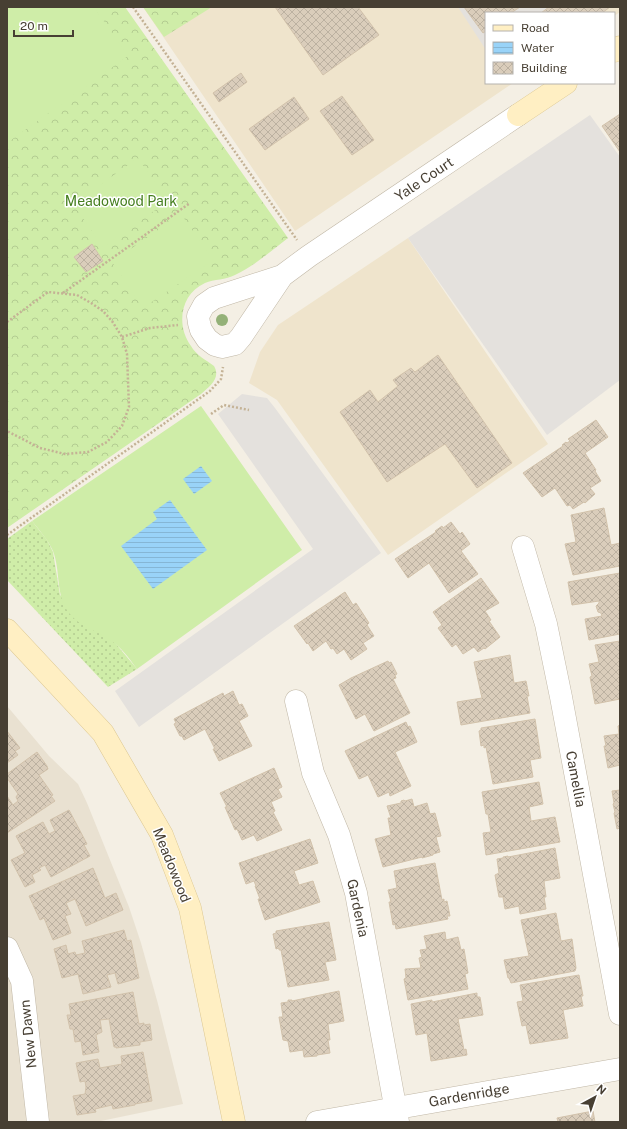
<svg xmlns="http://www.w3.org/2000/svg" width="627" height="1129" font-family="'Public Sans',sans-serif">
<defs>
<pattern id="grass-dots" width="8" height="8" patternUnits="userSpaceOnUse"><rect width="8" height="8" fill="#cfeda8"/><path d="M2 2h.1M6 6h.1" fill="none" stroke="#b3cc91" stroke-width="1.8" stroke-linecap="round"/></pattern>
<pattern id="forest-crowns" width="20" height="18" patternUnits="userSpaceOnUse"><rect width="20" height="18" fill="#cfeda8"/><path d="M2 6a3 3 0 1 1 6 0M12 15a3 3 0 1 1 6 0" fill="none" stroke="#b3cc91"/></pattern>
<pattern id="water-rules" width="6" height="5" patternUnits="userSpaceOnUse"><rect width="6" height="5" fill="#99d3f8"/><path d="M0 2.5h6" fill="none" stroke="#85b6d5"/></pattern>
<pattern id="building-cross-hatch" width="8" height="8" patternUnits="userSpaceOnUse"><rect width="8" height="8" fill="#dacdbb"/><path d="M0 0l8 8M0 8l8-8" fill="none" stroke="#bcb1a1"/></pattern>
</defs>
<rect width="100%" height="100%" fill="#f4efe4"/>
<polygon fill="#e9e1d1" points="7,706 49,756 78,784 87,803 129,907 141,943 158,1004 183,1104 96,1122 7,1122"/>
<g fill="#efe4cc">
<polygon points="143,7 620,7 620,12 614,16 614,13 486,13 486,83 513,83 295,231"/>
<polygon points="408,238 548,444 388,555 277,400 249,383 260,352 278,325"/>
</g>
<polygon fill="url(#grass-dots)" points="32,521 47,540 53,552 60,595 116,644 137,669 108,687 7,580 7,539"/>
<g fill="url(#forest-crowns)">
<path d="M7 7H125L288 238C271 251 254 266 235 275 226 280 214 279 205 283 180 294 176 326 191 346 196 355 206 360 214 366 221 378 210 386 201 394L7 528Z"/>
<polygon points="143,7 212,7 164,37"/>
</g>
<g fill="#cfeda8">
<polygon points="7,7 94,7 128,56 7,143"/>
<polygon points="138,158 168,201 103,247 73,204"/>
<polygon points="181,214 213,260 143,308 112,262"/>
<path d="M201 406 302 550 137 669C129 658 121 647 110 640 96 630 80 627 69 613 55 594 61 572 53 551 48 540 40 531 32 521Z"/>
</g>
<g fill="#e4e1dd">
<polygon points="458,7 602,7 593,13 486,13 486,50"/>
<polygon points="590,115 620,157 620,380 547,435 408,238"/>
<polygon points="242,394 267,398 275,408 381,553 139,727 115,691 313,549 218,414"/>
</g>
<g fill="url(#water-rules)">
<polygon points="201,466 212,481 194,494 183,479"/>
<polygon points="170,500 207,550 153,589 121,546 157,519 153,512"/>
</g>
<g fill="url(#building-cross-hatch)" stroke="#d2c2ab">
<polygon points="275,7 358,7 379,35 323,75"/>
<polygon points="464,7 520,7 511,13 486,13 486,31 483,33"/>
<polygon points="549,7 610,7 602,13 541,13"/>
<polygon points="241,73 247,82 219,102 213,93"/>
<polygon points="342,96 374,140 352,155 320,111"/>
<polygon points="294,97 309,119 265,150 249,129"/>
<polygon points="620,114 620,152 602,126"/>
<polygon points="92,244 103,261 86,272 74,257"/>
<polygon points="438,355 512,463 477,488 445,444 387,482 340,412 370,390 378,402 398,386 393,380 411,368 415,372"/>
<polygon points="596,420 608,437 585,453 596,470 595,471 601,481 590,488 595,494 585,503 584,502 573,509 570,505 567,506 555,488 542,497 523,473 563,446 562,445 566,442 567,443 570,441 568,439"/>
<polygon points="604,508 611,545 620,543 620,566 573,575 565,544 576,542 571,515"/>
<polygon points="451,522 460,534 462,532 470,544 461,551 478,574 449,593 429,563 408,578 395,559 436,532 435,531 442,526 443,528"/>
<polygon points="620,573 620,634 589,640 585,619 602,616 601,613 598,612 596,606 599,603 599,601 572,605 568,582"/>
<polygon points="481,578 499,603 485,611 491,620 489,621 500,637 485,649 484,648 478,652 474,647 463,654 456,644 452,647 438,628 442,625 433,612"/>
<polygon points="345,592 353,605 356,603 369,623 367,625 374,636 363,643 367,649 351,660 344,649 337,654 333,648 331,649 326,641 313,651 308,643 307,644 294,626"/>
<polygon points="620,641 620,699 595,704 590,677 592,676 589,664 599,662 595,645"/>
<polygon points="510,655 514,683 526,681 529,696 527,696 530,713 461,725 457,702 482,698 474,662"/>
<polygon points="388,661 389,663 391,662 397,674 395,675 396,678 393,679 410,713 374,731 365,714 356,719 339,685 351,678"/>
<polygon points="233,691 239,705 242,704 248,716 239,721 252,746 219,761 213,749 215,749 205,729 184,740 182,736 180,736 174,724 176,723 174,719 223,693 224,696"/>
<polygon points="535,719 541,758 530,760 533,777 493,784 486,747 484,748 484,745 481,746 479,731 481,730 481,728"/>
<polygon points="406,722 408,727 410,726 417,742 395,752 411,786 390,796 389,792 378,797 368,775 359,779 345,751"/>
<polygon points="620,725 620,765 608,768 604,746 606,746 604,736 619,734 618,726"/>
<polygon points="7,731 20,748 15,751 18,755 7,763"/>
<polygon points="37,752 47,766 48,769 39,775 53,795 51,796 55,801 7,833 7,796 13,805 18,801 16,797 18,794 7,778 7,774"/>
<polygon points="274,768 282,787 278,789 282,797 271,802 275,811 273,812 282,830 257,841 254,835 242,840 237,829 235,830 225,807 227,807 220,793"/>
<polygon points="539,782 543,804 529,807 531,821 555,817 560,842 486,855 483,833 491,832 488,814 486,814 482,792"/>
<polygon points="620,790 620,828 617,829 614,813 615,812 613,804 614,803 612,791"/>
<polygon points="412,799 414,807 427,803 430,814 435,813 441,836 436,837 440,852 433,854 433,855 422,858 422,857 383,867 375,839 391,835 388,818 391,818 387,806 401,803 401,801 404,800 405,801"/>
<polygon points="69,810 87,844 84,845 90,856 51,877 45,865 39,868 41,870 32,875 35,882 25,887 11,860 25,853 16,836 43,822 49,834 55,831 50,820"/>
<polygon points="310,839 318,863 294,871 299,885 313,881 320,902 265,920 258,899 260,899 255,886 256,886 254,881 246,884 239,863"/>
<polygon points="555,848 560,878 544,881 546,897 544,897 546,909 520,914 519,906 505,909 503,897 499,897 495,875 499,873 497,859 503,858 503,857 508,856 508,857"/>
<polygon points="435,863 442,900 444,899 444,902 447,901 450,916 447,916 448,919 396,929 395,924 393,925 389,902 391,902 388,890 397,888 394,871"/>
<polygon points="93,868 105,898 116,893 123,910 86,926 75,899 66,903 71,914 65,916 71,933 53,940 44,918 40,920 29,896"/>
<polygon points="556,913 561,941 572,939 576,968 575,971 511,983 509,978 508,978 504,960 529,956 521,920"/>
<polygon points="329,922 336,960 325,962 329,980 288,987 281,950 279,950 279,948 276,949 273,934 276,933 276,931"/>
<polygon points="124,930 127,941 131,940 139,978 118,984 115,973 107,975 111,987 83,994 78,974 62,978 54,949 66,945 68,954 75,952 76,955 85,953 82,941"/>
<polygon points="445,932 446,940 458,937 461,950 464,949 468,973 465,974 468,989 408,1000 404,979 406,978 405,969 421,968 419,958 422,957 420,950 427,949 424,936"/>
<polygon points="579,975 583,996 581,996 583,1006 563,1010 568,1038 530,1044 526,1025 522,1026 517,1002 523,1001 520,985"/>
<polygon points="339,991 344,1021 328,1024 330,1040 328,1040 330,1053 317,1055 317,1056 304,1057 303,1050 290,1052 288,1041 283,1040 279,1017 283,1017 281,1003 288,1002 288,1000 292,1000 292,1001"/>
<polygon points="133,992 139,1024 144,1023 144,1025 150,1024 152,1040 140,1042 140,1045 116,1048 116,1047 114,1047 109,1019 100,1020 102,1032 96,1035 99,1052 83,1055 81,1041 75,1042 73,1029 70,1029 67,1015 71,1015 69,1004"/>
<polygon points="477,993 477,997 480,997 483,1015 458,1019 464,1050 466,1049 467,1055 431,1061 427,1033 416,1035 411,1004 432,1000 432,1002"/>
<polygon points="143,1052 152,1101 135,1104 135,1105 113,1109 112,1105 95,1109 96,1112 77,1115 73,1096 85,1094 86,1087 85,1081 80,1082 76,1063 98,1059 100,1068 122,1064 121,1056"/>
<polygon points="593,1111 595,1122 558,1122 557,1118"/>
</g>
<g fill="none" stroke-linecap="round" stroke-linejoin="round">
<defs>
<g id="street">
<polyline points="282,276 241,337 235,344 222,347 215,345 207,339 201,330 199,323 198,316 204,305 214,298 282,276 309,256 518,115"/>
<polyline points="523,547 546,624 561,697 620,1014"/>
<polyline points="296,701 313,773 339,835 356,893 398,1122"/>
<polyline points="7,948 22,981 38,1122"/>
<polyline points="317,1122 620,1069"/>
</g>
<g id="secondary">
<polyline points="614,51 620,47"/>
<polyline points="518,115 566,83"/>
<polyline points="7,630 103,733 162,835 190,908 234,1122"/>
</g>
</defs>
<use href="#street" stroke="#c0b7a6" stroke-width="23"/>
<use href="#secondary" stroke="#dcc790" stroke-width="23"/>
<g stroke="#c4b295" stroke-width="2.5" stroke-dasharray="2 2" stroke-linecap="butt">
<polyline points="133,7 297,240"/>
<polyline points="63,293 190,203"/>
<polyline points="7,322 48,292 77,295 91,303 103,311 112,321 122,337 127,354 129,407 122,426 107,442 88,452 65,454 40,448 7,431"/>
<polyline points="122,337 150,328 178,325"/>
<polyline points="211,414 224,405 249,410"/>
<polyline points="7,535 210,391 221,379 223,367"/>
</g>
<use href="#street" stroke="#fff" stroke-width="22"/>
<use href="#secondary" stroke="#ffefc3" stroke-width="22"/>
</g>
<circle fill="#94b178" cx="222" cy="320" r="6"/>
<g text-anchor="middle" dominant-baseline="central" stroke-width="3" stroke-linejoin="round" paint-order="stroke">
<g font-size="14" fill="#473f33" stroke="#fff">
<text transform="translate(424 179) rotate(-34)">Yale Court</text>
<text transform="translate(576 779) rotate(79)">Camellia</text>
<text transform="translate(172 865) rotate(68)">Meadowood</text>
<text transform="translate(358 908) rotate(78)">Gardenia</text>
<text transform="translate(28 1034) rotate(-96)">New Dawn</text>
<text transform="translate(469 1095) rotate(-10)">Gardenridge</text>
</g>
<g font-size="14" fill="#467f20" stroke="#fff">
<text x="121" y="201">Meadowood Park</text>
</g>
</g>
<rect width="627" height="1129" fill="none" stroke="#473f33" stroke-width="16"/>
<rect x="485" y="12" width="130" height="72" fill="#ffffff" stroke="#b5b2ad"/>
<rect x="493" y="25" width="20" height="6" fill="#ffefc3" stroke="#b5b2ad"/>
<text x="521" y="32" font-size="12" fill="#473f33">Road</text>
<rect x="493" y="42" width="20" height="12" fill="url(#water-rules)" stroke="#b5b2ad"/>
<text x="521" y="52" font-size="12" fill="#473f33">Water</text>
<rect x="493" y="62" width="20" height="12" fill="url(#building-cross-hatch)" stroke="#b5b2ad"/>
<text x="521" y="72" font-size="12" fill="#473f33">Building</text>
<g transform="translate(595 1097) rotate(40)" stroke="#ffffff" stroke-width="3" paint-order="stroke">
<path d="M0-3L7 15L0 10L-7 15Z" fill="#473f33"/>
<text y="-6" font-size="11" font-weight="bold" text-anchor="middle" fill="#473f33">N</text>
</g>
<path d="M14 30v6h59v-6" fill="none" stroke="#473f33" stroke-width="2"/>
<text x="20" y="30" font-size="12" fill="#473f33" stroke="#ffffff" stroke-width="3" paint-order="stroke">20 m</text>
</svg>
